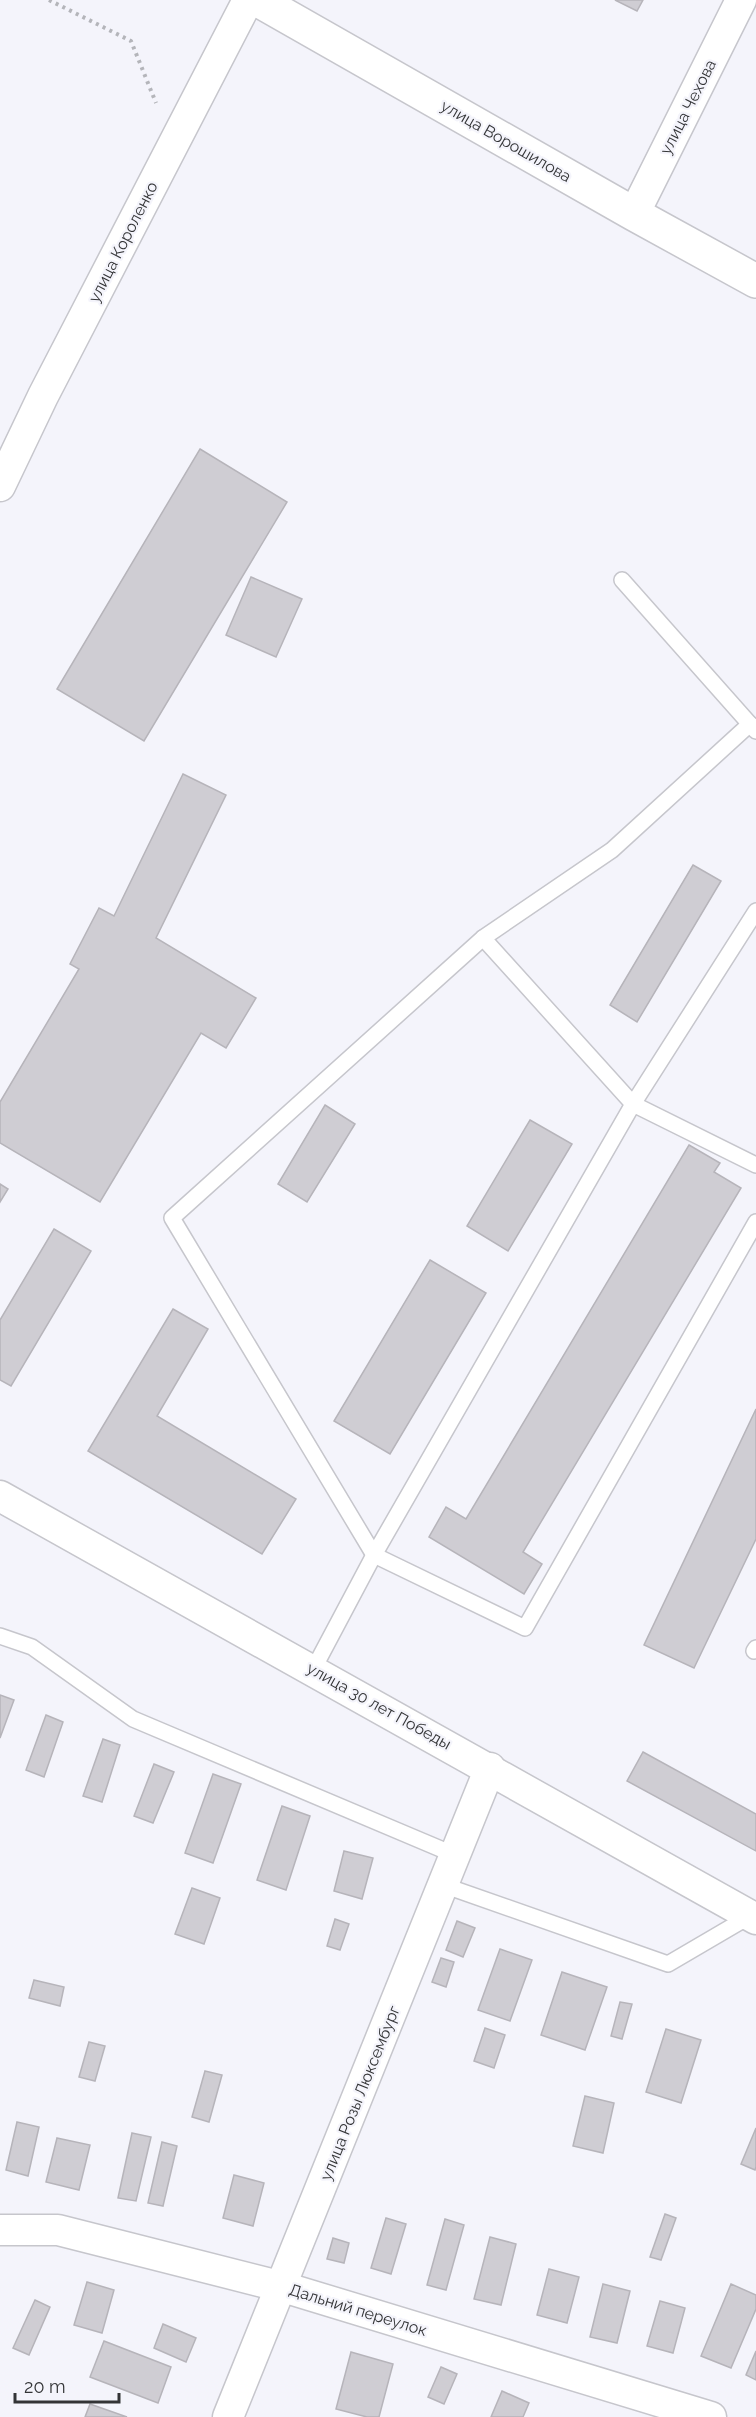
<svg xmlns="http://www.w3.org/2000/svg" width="756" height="2417" font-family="Raleway,sans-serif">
<rect width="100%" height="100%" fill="#f4f4fb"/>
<g fill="#cfcdd3" stroke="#b6b4ba" stroke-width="1.5">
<polygon points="615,0 643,0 637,11"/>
<polygon points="200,449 287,502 144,741 57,689"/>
<polygon points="251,577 302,599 276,657 226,635"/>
<polygon points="183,774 226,795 156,938 256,998 226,1048 201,1033 100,1202 0,1143 0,1102 79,969 70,964 99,908 114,916"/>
<polygon points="693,865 721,881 637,1022 610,1005"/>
<polygon points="325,1105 355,1124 307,1202 278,1184"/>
<polygon points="530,1120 572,1144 508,1251 467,1226"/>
<polygon points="689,1145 720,1163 714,1172 741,1188 523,1552 542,1564 524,1594 429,1537 446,1507 466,1519"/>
<polygon points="0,1184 8,1189 0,1202"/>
<polygon points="54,1229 91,1251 11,1386 0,1380 0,1320"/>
<polygon points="430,1260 486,1293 390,1454 334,1421"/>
<polygon points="173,1309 208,1329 157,1416 296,1499 262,1554 88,1451"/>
<polygon points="756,1409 756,1539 694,1668 644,1645"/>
<polygon points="0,1695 14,1700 0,1738"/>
<polygon points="46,1715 63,1722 44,1777 26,1770"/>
<polygon points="103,1739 120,1745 102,1802 83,1796"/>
<polygon points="643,1752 756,1814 756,1851 627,1781"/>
<polygon points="154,1764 174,1772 153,1823 134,1816"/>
<polygon points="213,1774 241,1784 213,1863 185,1853"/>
<polygon points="282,1806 310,1816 286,1890 257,1880"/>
<polygon points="344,1851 373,1858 362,1899 334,1891"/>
<polygon points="192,1888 220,1898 204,1944 175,1934"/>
<polygon points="335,1919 349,1924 340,1950 327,1946"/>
<polygon points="457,1921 475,1928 463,1957 446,1950"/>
<polygon points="500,1949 532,1960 510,2021 478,2010"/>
<polygon points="441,1958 454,1962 446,1987 432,1982"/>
<polygon points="562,1972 607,1987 585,2050 541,2035"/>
<polygon points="34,1980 64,1987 60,2006 29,1998"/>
<polygon points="620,2002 632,2004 622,2039 611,2036"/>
<polygon points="485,2028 505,2035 494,2068 474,2061"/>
<polygon points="666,2029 701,2040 681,2103 646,2092"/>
<polygon points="89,2042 105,2046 95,2081 79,2077"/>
<polygon points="205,2071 222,2075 209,2122 192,2117"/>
<polygon points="585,2096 614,2103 603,2153 573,2146"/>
<polygon points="17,2122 39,2127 28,2176 6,2170"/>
<polygon points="756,2128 756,2167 755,2170 741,2164"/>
<polygon points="132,2133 151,2137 136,2201 118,2198"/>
<polygon points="57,2138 90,2145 79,2190 46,2182"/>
<polygon points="162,2142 177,2146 163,2206 148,2203"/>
<polygon points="234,2175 264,2183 253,2226 223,2218"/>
<polygon points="665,2214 676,2218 661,2260 650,2257"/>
<polygon points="386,2218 406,2224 391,2274 371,2268"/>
<polygon points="445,2219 464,2225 446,2290 427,2285"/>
<polygon points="490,2237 516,2244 501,2305 474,2299"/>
<polygon points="333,2238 349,2243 344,2263 327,2259"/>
<polygon points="549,2269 579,2277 567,2323 537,2315"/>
<polygon points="87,2282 114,2290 102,2333 74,2325"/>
<polygon points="603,2284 630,2291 617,2343 590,2337"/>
<polygon points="731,2284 756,2295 756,2309 731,2368 701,2356"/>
<polygon points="35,2300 50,2307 29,2355 13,2348"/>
<polygon points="660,2301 685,2308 673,2353 647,2346"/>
<polygon points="163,2324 196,2338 186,2362 154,2348"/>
<polygon points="104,2341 171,2367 158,2403 90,2377"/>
<polygon points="756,2351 756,2380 746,2375"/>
<polygon points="351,2352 393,2364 379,2417 367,2417 336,2409"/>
<polygon points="441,2367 457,2374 444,2404 428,2397"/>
<polygon points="502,2391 529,2403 523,2417 491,2417"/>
<polygon points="90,2404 127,2417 85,2417"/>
</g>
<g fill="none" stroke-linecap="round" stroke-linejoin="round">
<defs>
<g id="service">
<polyline points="622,580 756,731"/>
<polyline points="750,724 612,850 483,938 172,1218 374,1555 525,1628 756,1222"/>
<polyline points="483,938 633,1104 756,1165"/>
<polyline points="0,1636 32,1647 133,1719 455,1855"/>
<polyline points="754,1651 756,1648"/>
<polyline points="313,1670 374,1555 633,1104 756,911"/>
<polyline points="443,1885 668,1964 750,1916"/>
</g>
<g id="minor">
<polyline points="634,214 741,0"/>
<polyline points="0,486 43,396 248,0"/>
<polyline points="0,1496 756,1919"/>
<polyline points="0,2230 58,2230 283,2287 711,2417"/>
<polyline points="228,2417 490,1768"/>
</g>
<polyline id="tertiary" points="258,0 634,214 756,281"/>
</defs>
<use href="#service" stroke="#c6c6cc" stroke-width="18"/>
<use href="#minor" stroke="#c6c6cc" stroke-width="33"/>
<use href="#tertiary" stroke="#c6c6cc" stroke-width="36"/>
<polyline stroke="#b4b5ba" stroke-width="4" stroke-dasharray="3 4.5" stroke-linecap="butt" points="49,0 131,41 156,103"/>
<use href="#service" stroke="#fff" stroke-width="15"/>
<use href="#minor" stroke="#fff" stroke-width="30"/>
<use href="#tertiary" stroke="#fff" stroke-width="33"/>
</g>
<g text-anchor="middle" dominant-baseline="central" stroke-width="4.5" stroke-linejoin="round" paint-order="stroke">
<g font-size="16" fill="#333436" stroke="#f4f4fb">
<text transform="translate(688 107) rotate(-63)">улица Чехова</text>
<text transform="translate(506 141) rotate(30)">улица Ворошилова</text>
<text transform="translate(123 242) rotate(-63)">улица Короленко</text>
<text transform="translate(379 1706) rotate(29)">улица 30 лет Победы</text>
<text transform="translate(360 2093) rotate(-68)">улица Розы Люксембург</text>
<text transform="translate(358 2310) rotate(17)">Дальний переулок</text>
</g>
</g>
<path d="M15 2393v9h104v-9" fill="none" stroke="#333436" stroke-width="3"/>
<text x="24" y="2393" font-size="18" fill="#333436" stroke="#f4f4fb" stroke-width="4.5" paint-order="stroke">20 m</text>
</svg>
